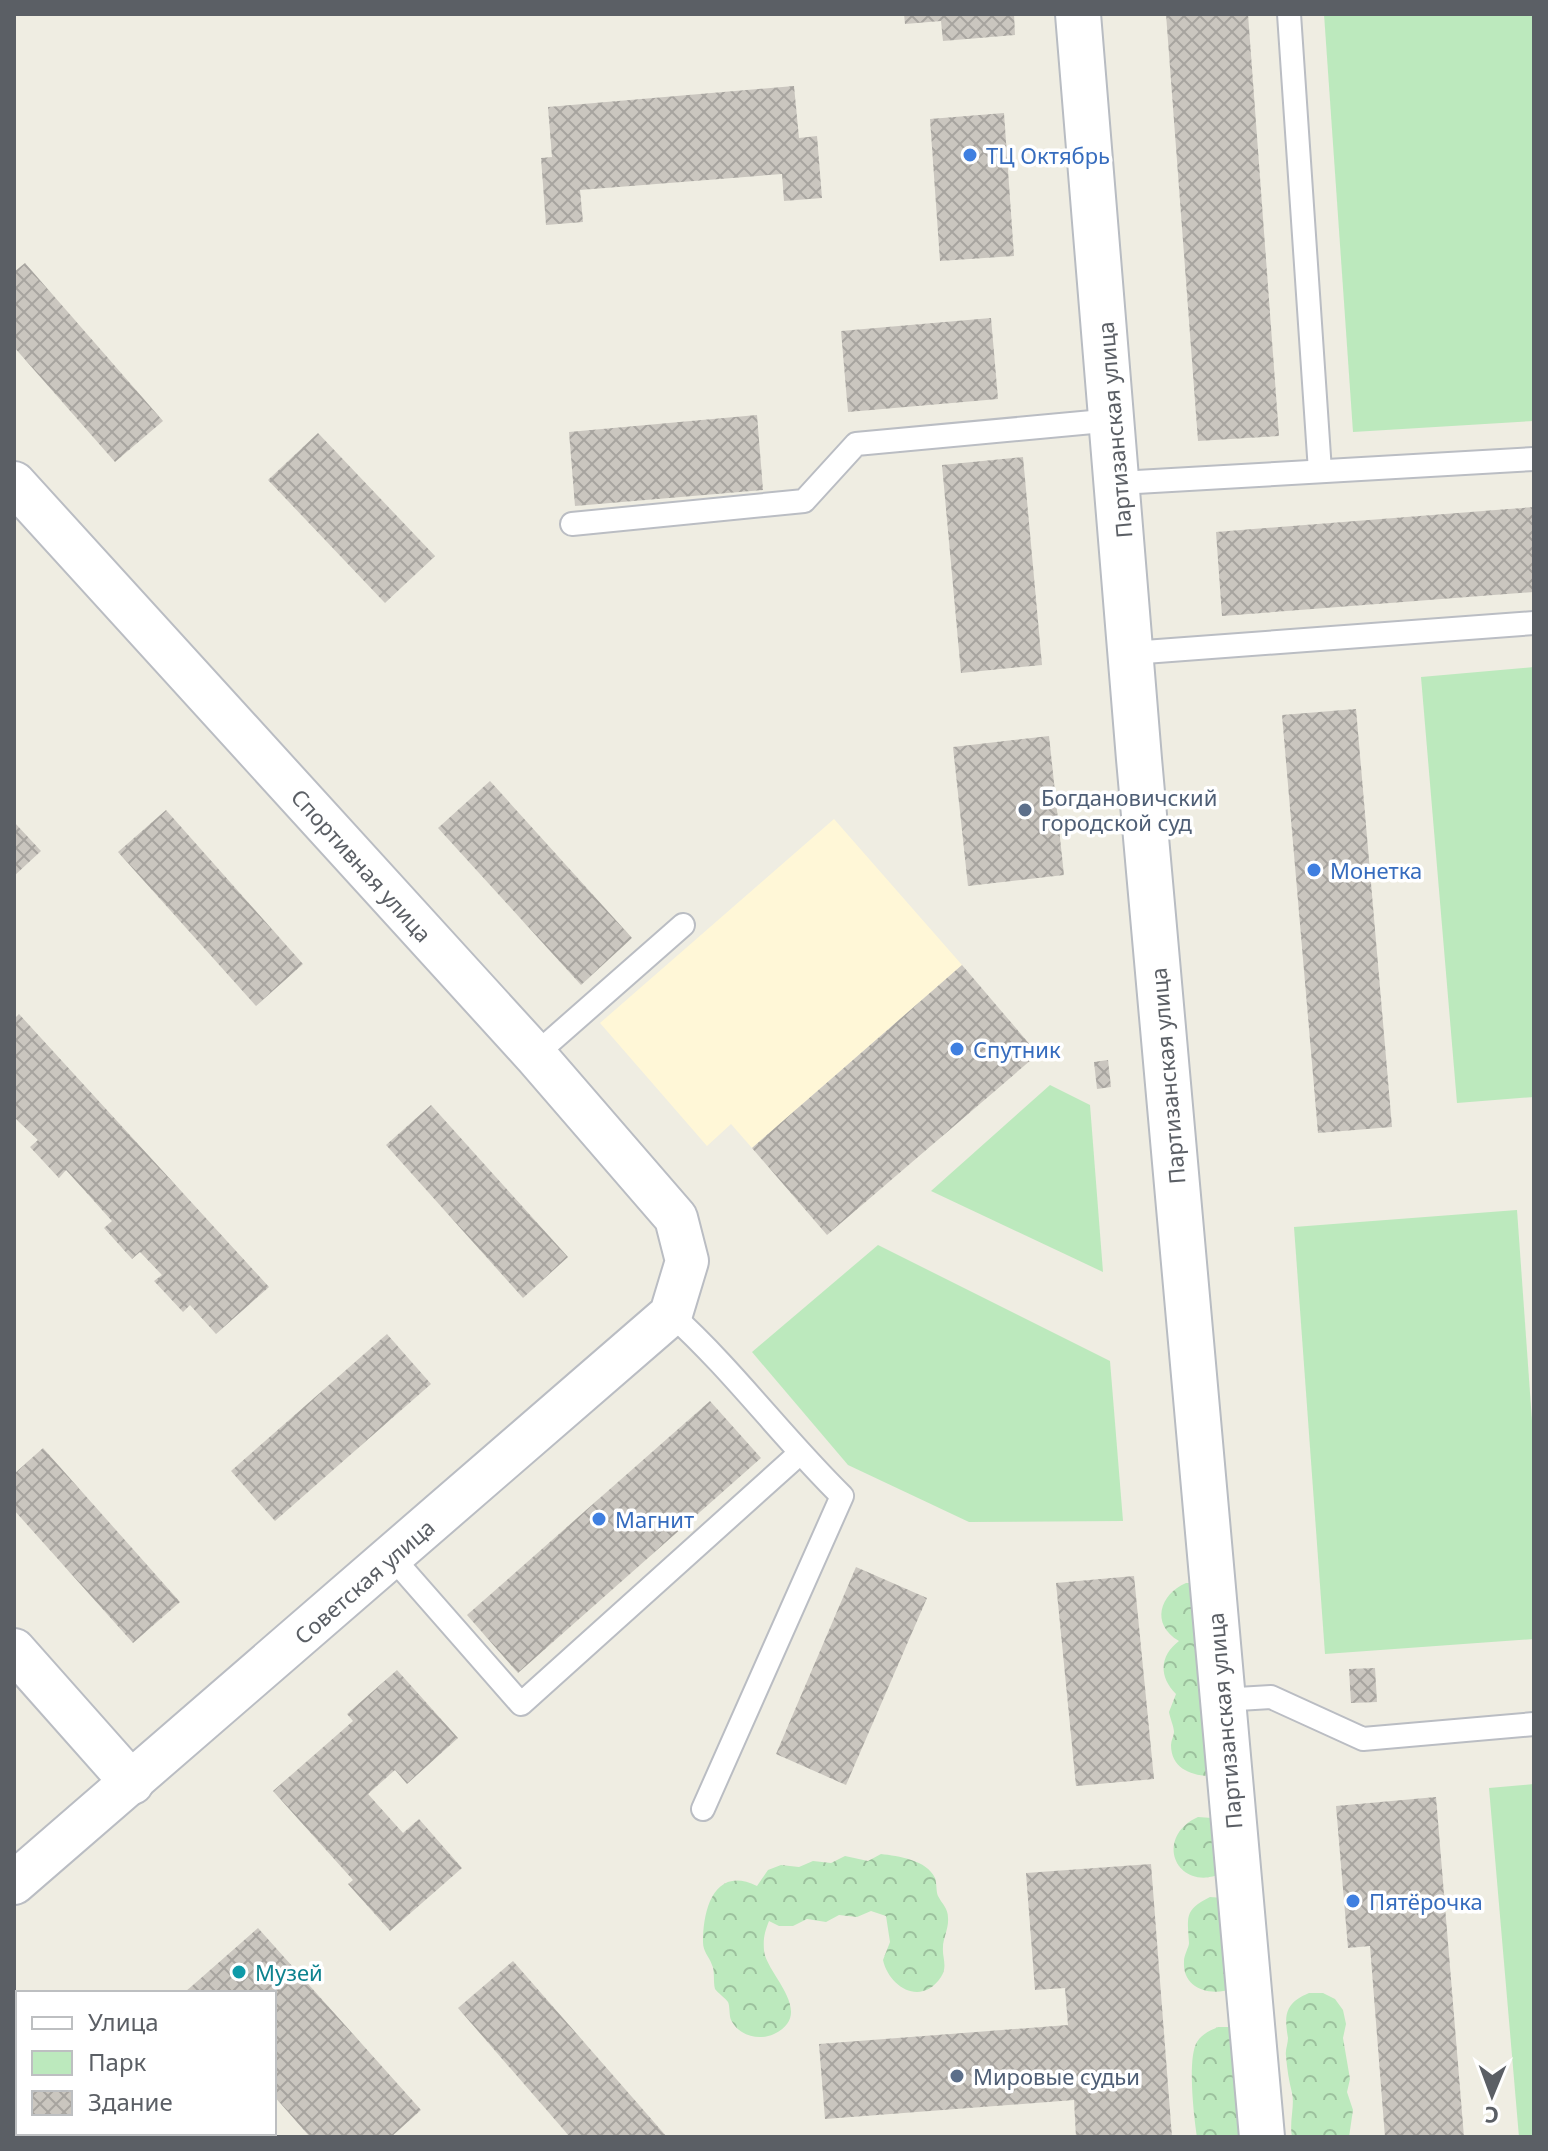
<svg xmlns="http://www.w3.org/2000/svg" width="1548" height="2151" font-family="'Noto Sans',sans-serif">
<defs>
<pattern id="forest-crowns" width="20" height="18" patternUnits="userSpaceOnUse" patternTransform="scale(2)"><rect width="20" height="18" fill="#bce9bd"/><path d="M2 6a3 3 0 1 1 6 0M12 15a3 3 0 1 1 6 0" fill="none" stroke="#9cc09d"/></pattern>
<pattern id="building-cross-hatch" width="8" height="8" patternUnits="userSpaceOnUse" patternTransform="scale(2)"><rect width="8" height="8" fill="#cac6bf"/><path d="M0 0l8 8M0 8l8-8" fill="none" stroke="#a7a49f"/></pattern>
</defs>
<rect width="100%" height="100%" fill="#efede2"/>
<polygon fill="#fff7d7" points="834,819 962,965 752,1148 731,1124 707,1146 600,1023"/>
<g fill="url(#forest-crowns)">
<path d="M1186 1583H1200L1208 1776C1189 1775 1171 1767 1171 1745 1171 1740 1174 1736 1174 1732 1174 1727 1170 1718 1169 1712L1176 1694C1159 1677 1159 1656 1179 1641 1150 1624 1160 1594 1186 1583Z"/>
<path d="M1198 1817 1212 1818 1223 1873C1177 1894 1152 1838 1198 1817Z"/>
<path d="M881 1854C898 1856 927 1860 935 1878 937 1884 936 1892 938 1896 942 1904 948 1908 948 1918 949 1928 943 1939 943 1947 942 1958 948 1966 941 1977 921 2007 889 1987 883 1960L890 1942 886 1916 871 1911 857 1917 839 1915 826 1922 807 1919 793 1926H779L769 1921C765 1931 763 1938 764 1950 765 1973 817 2013 774 2034 759 2041 739 2036 731 2020 729 2015 730 2006 728 2002 725 1998 718 1993 715 1989 713 1981 715 1970 712 1965 709 1956 703 1952 703 1942 703 1910 714 1865 757 1886L768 1870 781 1865 799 1867 813 1861 831 1863 845 1856 868 1861Z"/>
<path d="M1210 1897 1224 1898 1234 1988C1212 1997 1182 1990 1184 1961 1184 1955 1189 1947 1189 1943 1188 1918 1183 1910 1210 1897Z"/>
<path d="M1309 1993H1323L1335 1999 1343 2010 1346 2024 1343 2038 1350 2079 1347 2092 1353 2110 1349 2137H1292C1289 2122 1295 2106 1292 2093 1289 2081 1287 2069 1286 2056 1285 2050 1288 2044 1288 2038 1284 2015 1285 2003 1309 1993Z"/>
<path d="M1218 2027H1232L1258 2137H1197C1194 2118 1187 2058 1197 2042 1202 2034 1209 2031 1218 2027Z"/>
</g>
<g fill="#bce9bd">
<polygon points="1324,14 1534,14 1534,421 1353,432"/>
<polygon points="1534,667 1534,1097 1457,1103 1421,677"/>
<polygon points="1050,1085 1090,1105 1103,1272 931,1191"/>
<polygon points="1517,1210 1534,1449 1534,1639 1325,1654 1294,1227"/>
<polygon points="878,1245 1110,1361 1123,1521 969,1522 848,1465 752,1352"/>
<polygon points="1534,1784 1534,2137 1519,2137 1489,1788"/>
</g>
<g fill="url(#building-cross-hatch)">
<polygon points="904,14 1014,14 1015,35 943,41 941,21 905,24"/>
<polygon points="1166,14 1248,14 1279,436 1198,441"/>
<polygon points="794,86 799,138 817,136 822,198 784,201 782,174 580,190 583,222 546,225 541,158 552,157 548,107"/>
<polygon points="1004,113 1014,256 940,261 930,119"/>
<polygon points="25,263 163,421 115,462 14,347 14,272"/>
<polygon points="991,318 998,399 848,412 841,331"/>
<polygon points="757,415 763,490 575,506 569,432"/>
<polygon points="318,433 435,556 385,603 268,480"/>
<polygon points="1023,457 1042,665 961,673 942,465"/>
<polygon points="1534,507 1534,592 1222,616 1216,532"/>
<polygon points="1356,709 1392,1127 1318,1133 1282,715"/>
<polygon points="1049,736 1064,875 968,886 953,747"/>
<polygon points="490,781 632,938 581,985 438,828"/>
<polygon points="166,810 303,964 256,1006 118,852"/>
<polygon points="14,822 41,851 14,876"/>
<polygon points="962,965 1038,1054 827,1235 752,1148"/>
<polygon points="19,1014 269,1287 216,1334 190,1305 183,1312 154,1281 162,1275 140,1252 132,1259 104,1228 112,1221 66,1170 59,1178 30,1147 38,1140 14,1117 14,1019"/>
<polygon points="1108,1060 1111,1087 1097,1089 1094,1062"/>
<polygon points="431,1105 568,1257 523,1298 386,1145"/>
<polygon points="387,1334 431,1384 275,1521 231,1471"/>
<polygon points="710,1401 761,1458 518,1673 467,1615"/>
<polygon points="43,1448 180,1602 133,1643 14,1510 14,1474"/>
<polygon points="856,1567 927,1598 846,1785 776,1754"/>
<polygon points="1134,1576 1154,1779 1076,1786 1056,1583"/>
<polygon points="1375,1668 1377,1702 1351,1703 1349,1669"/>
<polygon points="397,1670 458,1738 407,1784 395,1770 368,1794 403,1833 419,1819 462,1868 390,1931 348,1884 353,1880 273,1791 353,1721 347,1714"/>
<polygon points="1436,1797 1464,2137 1385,2137 1370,1946 1348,1948 1336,1806"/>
<polygon points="1151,1864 1172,2137 1076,2137 1074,2100 825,2119 819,2044 1068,2025 1065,1988 1035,1990 1026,1873"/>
<polygon points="258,1928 421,2110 391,2137 310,2137 274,2096 274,1993 184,1993"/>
<polygon points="513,1961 667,2137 570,2137 458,2008"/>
<polygon points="18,2056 18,2133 32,2133 28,2137 14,2137 14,2060"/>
<polygon points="82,2133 192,2133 195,2137 85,2137"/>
</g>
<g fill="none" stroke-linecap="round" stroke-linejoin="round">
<defs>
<g id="lane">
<polyline points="1289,14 1320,471"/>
<polyline points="1119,483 1534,459"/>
<polyline points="572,524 804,501 856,444 1114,420"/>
<polyline points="1131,653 1534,623"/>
<polyline points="535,1055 683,925"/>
<path d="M671 1314C733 1370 782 1437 842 1496L703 1809"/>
<polyline points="392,1557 521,1704 799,1454"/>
<polyline points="1221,1700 1271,1697 1363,1739 1534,1724"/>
</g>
<g id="street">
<polyline points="14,483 535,1055 676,1218 687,1261 671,1314 14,1883"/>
<polyline points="14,1650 132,1783"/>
</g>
<polyline id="secondary" points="1078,14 1139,759 1262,2137"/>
</defs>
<use href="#lane" stroke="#babdc3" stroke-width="26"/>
<use href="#street" stroke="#babdc3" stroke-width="46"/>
<use href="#secondary" stroke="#b8bcc2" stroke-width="48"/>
<use href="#lane" stroke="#fff" stroke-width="22"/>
<use href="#street" stroke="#fff" stroke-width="42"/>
<use href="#secondary" stroke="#fff" stroke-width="44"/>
</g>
<g fill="#3f7fe0" stroke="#fff" stroke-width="3">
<circle cx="970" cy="155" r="8"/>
<circle cx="1314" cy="870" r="8"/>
<circle cx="957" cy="1049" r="8"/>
<circle cx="599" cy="1519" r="8"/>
<circle cx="1353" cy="1901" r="8"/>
</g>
<g fill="#5c6f8a" stroke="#fff" stroke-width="3">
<circle cx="1025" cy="810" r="8"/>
<circle cx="957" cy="2076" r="8"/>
</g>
<circle fill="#0f9aa8" stroke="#fff" stroke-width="3" cx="239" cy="1972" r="8"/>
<g text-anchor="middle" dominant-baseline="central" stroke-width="7" stroke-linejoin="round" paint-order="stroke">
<g font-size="22" fill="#366cbe" stroke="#fff" text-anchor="start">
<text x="986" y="155">ТЦ Октябрь</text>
<text x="1330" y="870">Монетка</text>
<text x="973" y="1049">Спутник</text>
<text x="615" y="1519">Магнит</text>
<text x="1369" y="1901">Пятёрочка</text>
</g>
<g font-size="22" fill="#5b5f65" stroke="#fff">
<text transform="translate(1114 430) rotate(-95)">Партизанская улица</text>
<text transform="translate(362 865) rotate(48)">Спортивная улица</text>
<text transform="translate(1167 1076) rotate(-95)">Партизанская улица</text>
<text transform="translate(364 1581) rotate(-41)">Советская улица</text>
<text transform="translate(1224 1721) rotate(-95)">Партизанская улица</text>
</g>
<g font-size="22" fill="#4e5e75" stroke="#fff" text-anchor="start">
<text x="1041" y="797">Богдановичский<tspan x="1041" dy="25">городской суд</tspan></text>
<text x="973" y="2076">Мировые судьи</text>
</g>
<g font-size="22" fill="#0d838f" stroke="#fff" text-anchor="start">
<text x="255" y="1972">Музей</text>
</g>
</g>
<rect width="1548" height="2151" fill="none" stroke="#5b5f65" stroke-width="32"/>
<rect x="16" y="1991" width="260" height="144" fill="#ffffff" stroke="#bdbfc1" stroke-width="2"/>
<rect x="32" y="2017" width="40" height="12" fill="#ffffff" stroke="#bdbfc1" stroke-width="2"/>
<text x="88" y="2031" font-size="24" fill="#5b5f65">Улица</text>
<rect x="32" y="2051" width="40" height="24" fill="#bce9bd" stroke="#bdbfc1" stroke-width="2"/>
<text x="88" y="2071" font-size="24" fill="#5b5f65">Парк</text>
<rect x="32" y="2091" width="40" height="24" fill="url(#building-cross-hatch)" stroke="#bdbfc1" stroke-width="2"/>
<text x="88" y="2111" font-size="24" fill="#5b5f65">Здание</text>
<g transform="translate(1492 2095) rotate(181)" stroke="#ffffff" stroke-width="6" paint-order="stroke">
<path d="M0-6L14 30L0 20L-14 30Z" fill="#5b5f65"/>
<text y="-12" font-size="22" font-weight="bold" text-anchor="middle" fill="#5b5f65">С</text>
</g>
</svg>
